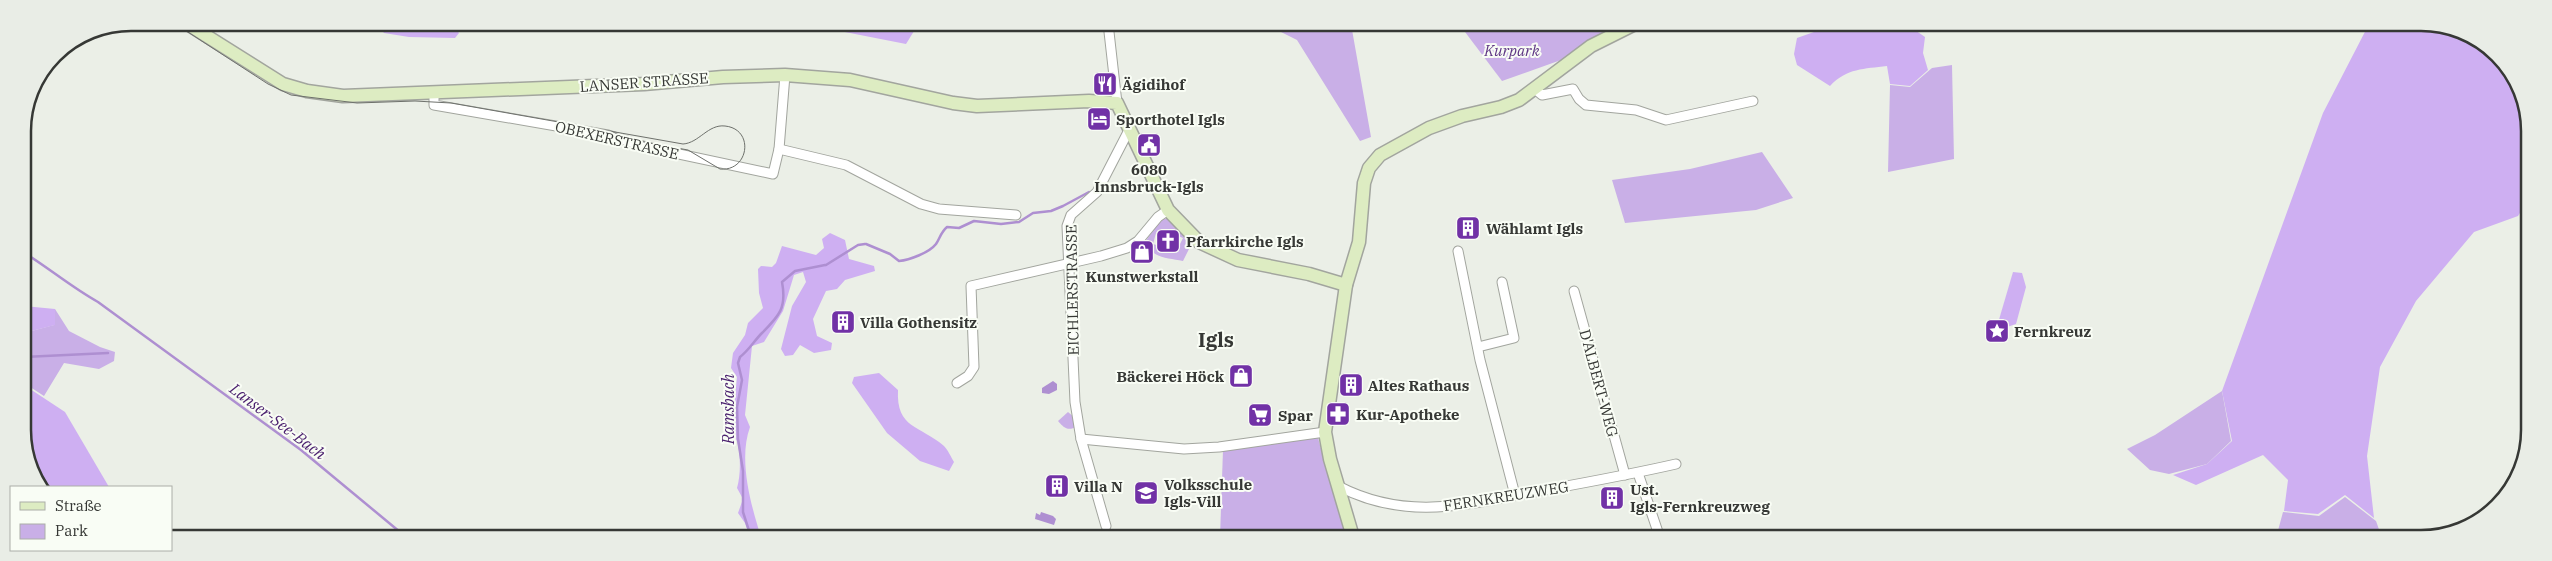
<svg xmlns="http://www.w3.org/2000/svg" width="2552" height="561" font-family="'IBM Plex Serif',serif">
<rect width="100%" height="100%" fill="#ebefe7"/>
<g fill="#c9afe7" fill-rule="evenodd">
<polygon points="1263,23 1351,24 1371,137 1360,141 1297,40"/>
<polygon points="1459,24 1620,24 1561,60 1502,81"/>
<polygon points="1952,65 1954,159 1888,172 1890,85 1910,87 1932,68"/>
<polygon points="1762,152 1793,198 1756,210 1625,223 1612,180 1690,169"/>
<path d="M1161 219H1169L1193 241 1183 261C1168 258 1151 258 1145 242ZM1161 229 1183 238 1178 248 1172 245 1170 249 1153 244 1156 233Z"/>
<polygon points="55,309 69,331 100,347 115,352 114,361 99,369 64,363 44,396 24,383 24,333 54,325"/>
<polygon points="2222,391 2231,441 2207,464 2169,474 2150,470 2127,449 2155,435"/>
<path d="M1068 412 1075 418 1077 427C1067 431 1064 428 1058 421Z"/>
<polygon points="1318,438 1346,537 1220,537 1223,450"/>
<polygon points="2345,497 2376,521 2382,538 2276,538 2283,512 2319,516"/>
</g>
<g fill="#ceaff2">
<polygon points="398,23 450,23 459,33 455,38 409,37 384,33 377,25"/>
<polygon points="799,23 919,23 906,44"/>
<path d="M1828 24H1911L1912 28 1925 37 1923 53 1928 70 1910 86 1890 84 1887 66C1864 69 1847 68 1830 86L1797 65 1794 54 1797 38 1828 27Z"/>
<polygon points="2369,24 2442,25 2498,54 2527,110 2527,202 2518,216 2474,232 2416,301 2380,367 2367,456 2374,518 2345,495 2318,514 2284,511 2288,480 2263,455 2196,485 2173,475 2207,464 2232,441 2222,391 2323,113"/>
<path d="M830 233 845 240 849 259 874 266 875 271 845 280 837 289 826 291 813 319 817 336 832 343 831 350 814 353 800 345 793 355 785 356 781 349 792 306 806 282 803 272 794 275 783 311 764 342 752 346 745 415 750 427C738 460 751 505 761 537H750L745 523 738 513 743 499 737 488C741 475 741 451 736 439 732 429 728 423 729 411L734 408 737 377 731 368 733 353 745 335 748 323 763 308 759 293 758 269 761 266 772 267 776 263 782 246 816 255 824 248 822 239Z"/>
<polygon points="2013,272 2022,273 2026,287 2016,324 2001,329 1998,323"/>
<polygon points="24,306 55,309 55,325 24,333"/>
<path d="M879 373 898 390C896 429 920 425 944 446 948 450 951 457 954 462L949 471 920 461 887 433 852 383 854 377Z"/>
<polygon points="24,385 65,412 109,487 44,487 25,451"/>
</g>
<g fill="#ae8fd1">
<polygon points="1053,381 1057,384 1057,390 1049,394 1042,393 1042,388"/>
<polygon points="1041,512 1053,516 1056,519 1054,525 1035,519 1036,513 1040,515"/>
</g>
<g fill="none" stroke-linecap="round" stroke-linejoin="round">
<g stroke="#ae8fd1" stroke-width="2.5">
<path d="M866 244 890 254 899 261C909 260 929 253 936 244 940 238 941 232 947 227L959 228 974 221 1001 224 1019 222 1033 213 1051 211 1063 206 1089 192"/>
<path d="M23 252C49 268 71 287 98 302L301 450 406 537"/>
<polyline points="826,265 858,245 865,244"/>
<polyline points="24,357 108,353"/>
<path d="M751 537 743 512V471L738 439 737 407 742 380 738 363 740 357C749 350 754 341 762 333 779 316 787 308 782 282L795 271 825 265"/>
</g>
<defs>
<g id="street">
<polyline points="1108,23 1117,103"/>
<polyline points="1536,90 1542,95 1573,89 1579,99 1586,105 1636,110 1666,120 1753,101"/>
<polyline points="434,93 434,105 608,135 646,147 773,174 779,149 785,75"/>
<polyline points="779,149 846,165 921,204 939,209 1016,215"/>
<polyline points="1458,251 1480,360 1515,495"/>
<polyline points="1574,291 1625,475"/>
<polyline points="1478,347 1514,338 1502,282"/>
<polyline points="957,383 968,376 974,367 971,286 1101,256 1127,248 1138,241 1158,217 1168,210"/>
<polyline points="1081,439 1184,449 1219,447 1325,432"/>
<polyline points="1638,473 1660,538"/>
<path d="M1338 486C1409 523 1471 503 1545 490 1589 482 1632 474 1676 464"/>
<polyline points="1106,526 1081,439 1075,402 1067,226 1071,215 1097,192 1129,130"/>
</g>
<g id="secondary">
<polyline points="186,23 283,84 307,91 343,96 644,84 723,77 785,75 850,80 953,103 977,106 1089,101 1117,103 1168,210 1199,242 1238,260 1309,274 1346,285"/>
<polyline points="1353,537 1330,459 1325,432 1346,285 1359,242 1364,183 1369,168 1380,155 1429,128 1462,116 1501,107 1519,100 1591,46 1635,24"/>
</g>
</defs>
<use href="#street" stroke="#a2a59e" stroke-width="11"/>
<use href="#secondary" stroke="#a2a59e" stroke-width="15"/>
<use href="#street" stroke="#fff" stroke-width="9"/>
<use href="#secondary" stroke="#ddecc2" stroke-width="12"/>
<path stroke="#6e716c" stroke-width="1" d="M174 23 268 84 291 95 357 103 415 101 451 103 683 144C699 143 708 124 725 126 755 129 749 172 720 169L688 150 644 142 612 132"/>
</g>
<defs>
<symbol id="restaurant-square" viewBox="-11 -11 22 22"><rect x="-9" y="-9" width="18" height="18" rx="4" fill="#7131a6" stroke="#f9fdf5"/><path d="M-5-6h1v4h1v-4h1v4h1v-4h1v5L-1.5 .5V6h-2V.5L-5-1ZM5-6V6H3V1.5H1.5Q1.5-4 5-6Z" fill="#fff"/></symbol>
<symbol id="hotel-square" viewBox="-11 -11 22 22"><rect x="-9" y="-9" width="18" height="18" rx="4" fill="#7131a6" stroke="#f9fdf5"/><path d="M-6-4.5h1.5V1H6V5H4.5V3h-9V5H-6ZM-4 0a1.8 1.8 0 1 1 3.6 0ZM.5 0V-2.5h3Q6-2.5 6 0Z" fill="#fff"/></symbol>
<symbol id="civic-square" viewBox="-11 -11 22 22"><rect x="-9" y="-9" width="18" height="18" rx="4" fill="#7131a6" stroke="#f9fdf5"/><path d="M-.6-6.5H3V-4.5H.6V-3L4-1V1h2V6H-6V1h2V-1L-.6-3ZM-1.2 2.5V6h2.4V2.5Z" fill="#fff"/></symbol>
<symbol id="building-square" viewBox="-11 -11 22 22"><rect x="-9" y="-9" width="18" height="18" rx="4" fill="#7131a6" stroke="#f9fdf5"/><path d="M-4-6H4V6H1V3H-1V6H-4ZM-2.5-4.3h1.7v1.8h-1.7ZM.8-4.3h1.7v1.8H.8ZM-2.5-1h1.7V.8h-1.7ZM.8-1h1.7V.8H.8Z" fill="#fff"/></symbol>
<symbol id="church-square" viewBox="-11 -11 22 22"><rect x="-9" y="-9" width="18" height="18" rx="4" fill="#7131a6" stroke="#f9fdf5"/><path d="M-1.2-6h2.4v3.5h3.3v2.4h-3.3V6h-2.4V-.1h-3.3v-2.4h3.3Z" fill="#fff"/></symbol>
<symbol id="shop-square" viewBox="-11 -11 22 22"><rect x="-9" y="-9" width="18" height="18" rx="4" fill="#7131a6" stroke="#f9fdf5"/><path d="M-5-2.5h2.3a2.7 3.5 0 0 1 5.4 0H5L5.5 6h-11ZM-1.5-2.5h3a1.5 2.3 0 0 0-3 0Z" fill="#fff"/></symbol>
<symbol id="sight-square" viewBox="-11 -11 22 22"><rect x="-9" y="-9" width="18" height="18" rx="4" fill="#7131a6" stroke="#f9fdf5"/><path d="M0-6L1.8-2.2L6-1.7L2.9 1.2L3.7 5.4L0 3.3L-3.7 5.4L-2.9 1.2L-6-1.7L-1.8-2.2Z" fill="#fff"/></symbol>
<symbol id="pharmacy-square" viewBox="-11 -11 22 22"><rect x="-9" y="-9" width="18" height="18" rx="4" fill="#7131a6" stroke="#f9fdf5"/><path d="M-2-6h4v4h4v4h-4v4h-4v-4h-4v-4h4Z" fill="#fff"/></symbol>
<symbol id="supermarket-square" viewBox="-11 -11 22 22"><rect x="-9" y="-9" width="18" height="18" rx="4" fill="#7131a6" stroke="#f9fdf5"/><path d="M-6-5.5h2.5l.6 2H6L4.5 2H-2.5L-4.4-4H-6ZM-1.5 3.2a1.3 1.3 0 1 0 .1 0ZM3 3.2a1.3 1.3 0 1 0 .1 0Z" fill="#fff"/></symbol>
<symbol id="school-square" viewBox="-11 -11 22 22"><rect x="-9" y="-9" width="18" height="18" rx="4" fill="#7131a6" stroke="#f9fdf5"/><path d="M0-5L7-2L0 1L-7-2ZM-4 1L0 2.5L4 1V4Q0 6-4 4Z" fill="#fff"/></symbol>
</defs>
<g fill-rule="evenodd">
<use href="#restaurant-square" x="1091" y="70" width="28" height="28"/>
<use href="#hotel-square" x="1085" y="105" width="28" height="28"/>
<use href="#civic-square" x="1135" y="131" width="28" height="28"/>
<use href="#building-square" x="1454" y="214" width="28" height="28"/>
<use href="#church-square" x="1154" y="227" width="28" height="28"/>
<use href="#shop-square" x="1128" y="238" width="28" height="28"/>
<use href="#building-square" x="829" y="308" width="28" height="28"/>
<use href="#sight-square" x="1983" y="317" width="28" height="28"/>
<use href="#shop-square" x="1227" y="362" width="28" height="28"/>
<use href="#building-square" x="1337" y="371" width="28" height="28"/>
<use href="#pharmacy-square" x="1324" y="400" width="28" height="28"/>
<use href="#supermarket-square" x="1246" y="401" width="28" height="28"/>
<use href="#building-square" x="1043" y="472" width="28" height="28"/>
<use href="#school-square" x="1132" y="479" width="28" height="28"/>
<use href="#building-square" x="1598" y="484" width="28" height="28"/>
</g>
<g text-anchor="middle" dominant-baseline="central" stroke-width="4" stroke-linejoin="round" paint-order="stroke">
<g font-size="15" font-style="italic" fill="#5e3684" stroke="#f9fdf5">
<text x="1512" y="50">Kurpark</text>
</g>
<g font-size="15" fill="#363835" stroke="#f9fdf5">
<text transform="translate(644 82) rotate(-4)">LANSER STRASSE</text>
<text transform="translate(617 140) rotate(13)">OBEXERSTRASSE</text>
<text transform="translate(1072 290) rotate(-91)">EICHLERSTRASSE</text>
<text transform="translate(1599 383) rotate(75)">D'ALBERT-WEG</text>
<text transform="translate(1506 496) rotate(-9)">FERNKREUZWEG</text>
</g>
<g font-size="15" font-weight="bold" fill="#363835" stroke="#f9fdf5" text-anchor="start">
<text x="1122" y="84">Ägidihof</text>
<text x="1116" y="119">Sporthotel Igls</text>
<text x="1149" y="169" text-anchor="middle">6080<tspan x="1149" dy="17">Innsbruck-Igls</tspan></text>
<text x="1486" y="228">Wählamt Igls</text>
<text x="1186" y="241">Pfarrkirche Igls</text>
<text x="1142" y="276" text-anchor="middle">Kunstwerkstall</text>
<text x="860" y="322">Villa Gothensitz</text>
<text x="2014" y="331">Fernkreuz</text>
<text x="1224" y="376" text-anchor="end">Bäckerei Höck</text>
<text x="1368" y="385">Altes Rathaus</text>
<text x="1356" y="414">Kur-Apotheke</text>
<text x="1278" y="415">Spar</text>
<text x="1164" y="484">Volksschule<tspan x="1164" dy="17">Igls-Vill</tspan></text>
<text x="1074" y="486">Villa N</text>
<text x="1630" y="489">Ust.<tspan x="1630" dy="17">Igls-Fernkreuzweg</tspan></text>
</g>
<g font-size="16" font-style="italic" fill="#4b216f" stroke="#f9fdf5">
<text transform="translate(728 409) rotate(-90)">Ramsbach</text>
<text transform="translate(278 421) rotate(37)">Lanser-See-Bach</text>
</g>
<g font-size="20" font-weight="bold" fill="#363835" stroke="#f9fdf5">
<text x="1216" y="339">Igls</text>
</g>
</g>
<path d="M0 0H2552V561H0ZM131 31H2421A100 100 0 0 1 2521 131V430A100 100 0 0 1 2421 530H131A100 100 0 0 1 31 430V131A100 100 0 0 1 131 31Z" fill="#e9ede6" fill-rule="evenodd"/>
<path fill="none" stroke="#363835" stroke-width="2.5" d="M131 31H2421A100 100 0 0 1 2521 131V430A100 100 0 0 1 2421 530H131A100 100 0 0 1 31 430V131A100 100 0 0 1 131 31Z"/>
<rect x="10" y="486" width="162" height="65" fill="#f9fdf5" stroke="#abaea8"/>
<rect x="20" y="502" width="25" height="8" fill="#ddecc2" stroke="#abaea8"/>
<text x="55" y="511" font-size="15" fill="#363835">Straße</text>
<rect x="20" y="524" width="25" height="15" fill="#c9afe7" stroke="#abaea8"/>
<text x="55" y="536" font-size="15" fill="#363835">Park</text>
</svg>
